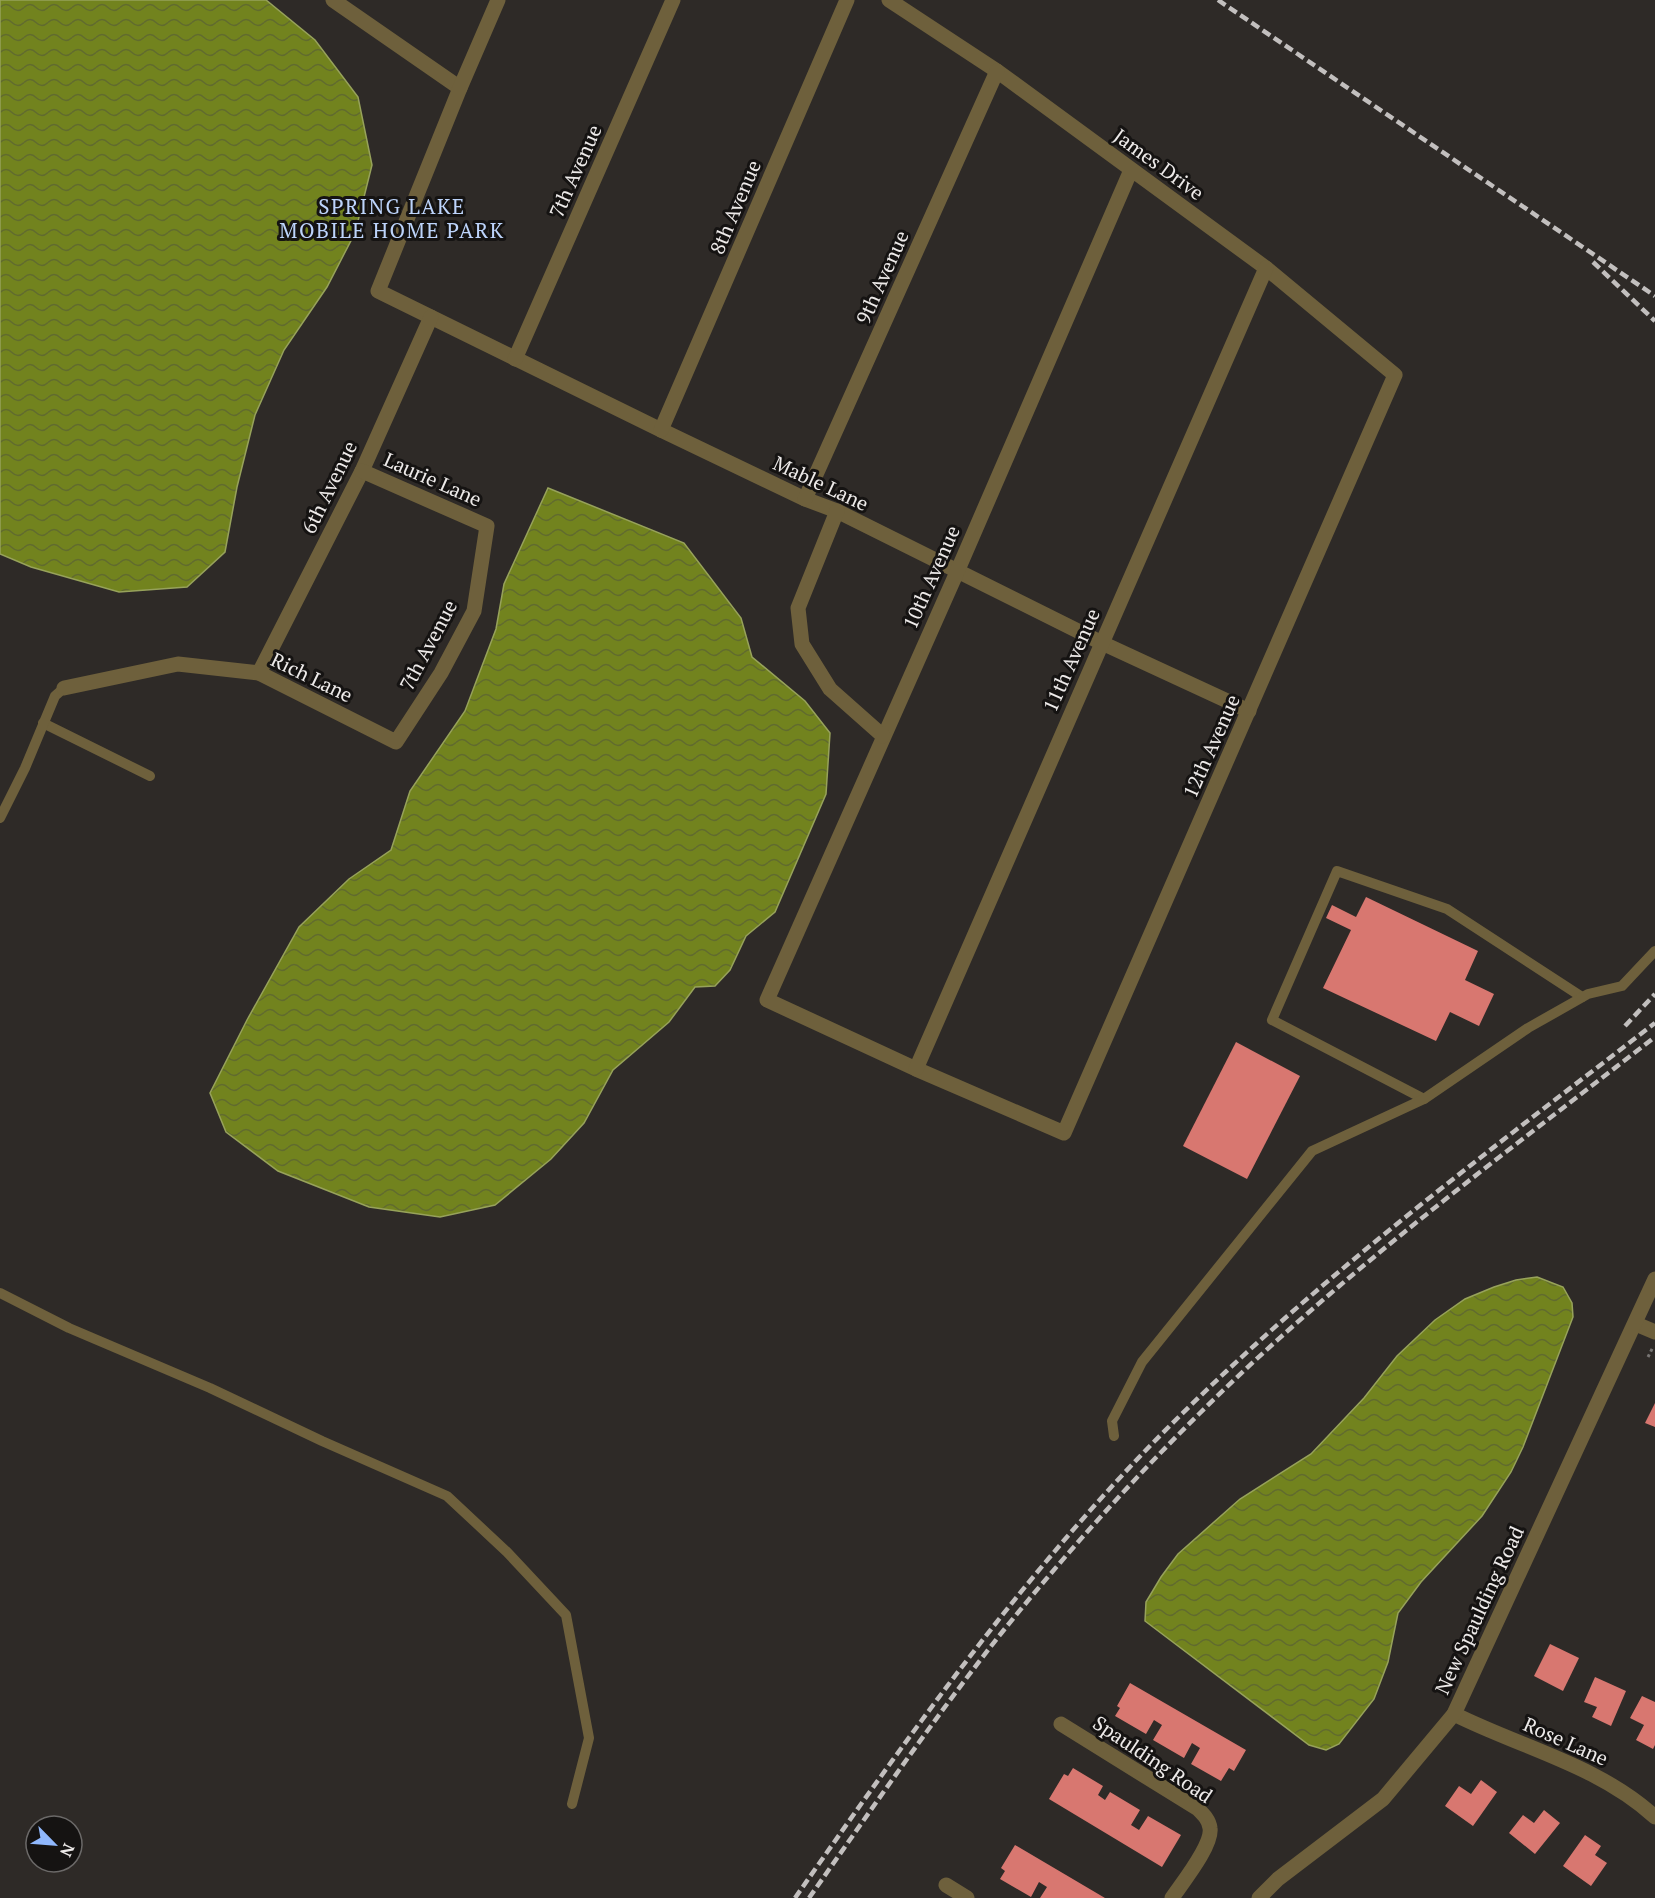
<svg xmlns="http://www.w3.org/2000/svg" width="1655" height="1898" font-family="'PT Serif',serif">
<defs>
<pattern id="water-waves" width="16" height="10" patternUnits="userSpaceOnUse" patternTransform="scale(1.5)"><rect width="16" height="10" fill="#72831e"/><path d="M0 5q4-4 8 0t8 0" fill="none" stroke="#616b2e"/></pattern>
</defs>
<rect width="100%" height="100%" fill="#2e2a27"/>
<g fill="url(#water-waves)" stroke="#97a25b" stroke-width="1.5">
<polygon points="0,0 266,0 315,40 358,97 372,165 355,233 327,287 284,350 255,415 237,487 225,552 187,587 119,592 31,567 0,554"/>
<polygon points="548,488 684,543 741,618 752,657 805,701 830,733 826,794 775,912 746,936 730,970 715,986 695,987 669,1022 613,1070 584,1123 551,1159 495,1205 440,1217 369,1207 278,1171 226,1132 210,1093 247,1020 299,927 349,879 391,850 410,791 465,711 496,629 504,584"/>
<polygon points="1537,1277 1563,1287 1572,1303 1573,1317 1523,1447 1511,1472 1482,1516 1421,1582 1398,1613 1388,1662 1374,1699 1339,1744 1326,1750 1309,1745 1145,1621 1146,1602 1161,1577 1178,1554 1240,1499 1311,1454 1364,1398 1397,1356 1435,1320 1465,1299 1494,1287 1516,1280"/>
</g>
<g fill="#d87770">
<polygon points="1366,897 1478,951 1465,980 1494,994 1479,1026 1450,1012 1436,1041 1323,988 1351,930 1326,918 1332,905 1356,917"/>
<polygon points="1236,1042 1300,1076 1247,1179 1183,1146"/>
<polygon points="1655,1403 1655,1427 1645,1423"/>
<polygon points="1550,1644 1579,1658 1563,1691 1534,1676"/>
<polygon points="1595,1677 1626,1691 1611,1726 1592,1717 1597,1707 1584,1702"/>
<polygon points="1130,1683 1246,1750 1234,1771 1229,1768 1221,1781 1191,1764 1200,1748 1192,1743 1184,1758 1153,1740 1162,1725 1154,1720 1146,1734 1115,1716 1120,1708 1117,1706"/>
<polygon points="1642,1696 1655,1702 1655,1745 1653,1749 1636,1740 1644,1725 1630,1718"/>
<polygon points="1073,1768 1103,1786 1098,1795 1105,1800 1110,1792 1140,1810 1131,1825 1139,1830 1148,1816 1181,1835 1162,1867 1049,1799 1064,1774 1068,1776"/>
<polygon points="1481,1780 1497,1792 1473,1826 1445,1806 1459,1786 1471,1794"/>
<polygon points="1544,1810 1560,1823 1535,1854 1509,1833 1523,1815 1534,1823"/>
<polygon points="1585,1835 1601,1846 1595,1855 1607,1863 1591,1886 1563,1866"/>
<polygon points="1015,1845 1105,1898 1040,1898 1047,1887 1039,1882 1031,1897 1000,1879 1005,1871 1001,1868"/>
</g>
<g fill="none" stroke-linecap="round" stroke-linejoin="round">
<polyline stroke="#787573" stroke-width="3" stroke-dasharray="3 3" stroke-linecap="butt" points="1648,1357 1653,1347"/>
<g stroke="#6e603c" stroke-width="10">
<polyline points="43,723 150,776"/>
<polyline points="0,818 25,768 55,696 64,688"/>
<polyline points="1424,1099 1272,1020 1337,871 1447,909 1582,997"/>
<polyline points="0,1293 69,1328 210,1388 322,1441 447,1496 507,1552 566,1615 589,1738 572,1804"/>
<polyline points="1114,1436 1112,1421 1142,1362 1312,1151 1424,1099 1528,1028 1588,994 1622,986 1655,951"/>
</g>
<g stroke="#6e603c" stroke-width="15">
<polyline points="333,0 460,88"/>
<polyline points="498,0 460,88 378,291 661,430 805,499 837,511 1102,643 1249,711"/>
<polyline points="889,0 997,71 1266,268 1395,375 1064,1133 916,1069 767,1000 957,572 1131,170"/>
<polyline points="515,359 673,0"/>
<polyline points="661,430 847,0"/>
<polyline points="805,499 997,71"/>
<polyline points="837,511 798,608 802,644 830,689 883,736"/>
<polyline points="259,673 362,471 431,317"/>
<polyline points="64,688 178,664 259,673 396,742 441,673 474,611 487,526 362,471"/>
<polyline points="916,1069 1266,268"/>
<polyline points="1636,1324 1655,1332"/>
<path d="M1454 1714C1522 1748 1598 1765 1655 1817"/>
<path d="M1061 1724 1198 1809C1204 1815 1209 1820 1210 1828 1213 1845 1182 1883 1172 1898"/>
<polyline points="946,1885 967,1898"/>
<polyline points="1259,1898 1278,1879 1383,1799 1454,1714 1655,1279"/>
</g>
<g stroke="#c2bfbe" stroke-width="4.5" stroke-dasharray="9 4.5" stroke-linecap="butt">
<polyline points="1218,0 1655,296"/>
<polyline points="1593,262 1655,321"/>
<polyline points="1625,1026 1655,994"/>
<path d="M795 1898C904 1742 1014 1587 1147 1449 1301 1290 1480 1158 1655 1023"/>
<path d="M809 1898C871 1810 932 1721 999 1636 1061 1559 1128 1484 1199 1414 1339 1275 1499 1158 1655 1037"/>
</g>
</g>
<g text-anchor="middle" dominant-baseline="central" stroke-width="6" stroke-linejoin="round" paint-order="stroke">
<g font-size="20" fill="#edeae9" stroke="#151312">
<text transform="translate(1159 164) rotate(36)">James Drive</text>
<text transform="translate(575 171) rotate(-66)">7th Avenue</text>
<text transform="translate(735 207) rotate(-67)">8th Avenue</text>
<text transform="translate(882 277) rotate(-66)">9th Avenue</text>
<text transform="translate(433 479) rotate(24)">Laurie Lane</text>
<text transform="translate(821 483) rotate(25)">Mable Lane</text>
<text transform="translate(329 487) rotate(-64)">6th Avenue</text>
<text transform="translate(931 577) rotate(-66)">10th Avenue</text>
<text transform="translate(428 645) rotate(-62)">7th Avenue</text>
<text transform="translate(1071 660) rotate(-66)">11th Avenue</text>
<text transform="translate(312 677) rotate(26)">Rich Lane</text>
<text transform="translate(1211 746) rotate(-66)">12th Avenue</text>
<text transform="translate(1479 1610) rotate(-65)">New Spaulding Road</text>
<text transform="translate(1566 1741) rotate(24)">Rose Lane</text>
<text transform="translate(1153 1759) rotate(34)">Spaulding Road</text>
</g>
<g font-size="21" letter-spacing="1.5" fill="#bdd4fb" stroke="#151312">
<text x="392" y="206">SPRING LAKE<tspan x="392" dy="24">MOBILE HOME PARK</tspan></text>
</g>
</g>
<g transform="translate(54 1844) rotate(115)"><circle r="28" fill="#151312" stroke="#6b6968" stroke-width="1.5"/>
<path d="M0-4.5L10 22L0 15L-10 22Z" fill="#90b8fd"/>
<text y="-9" font-size="16" font-weight="bold" text-anchor="middle" fill="#edeae9">N</text>
</g>
</svg>
